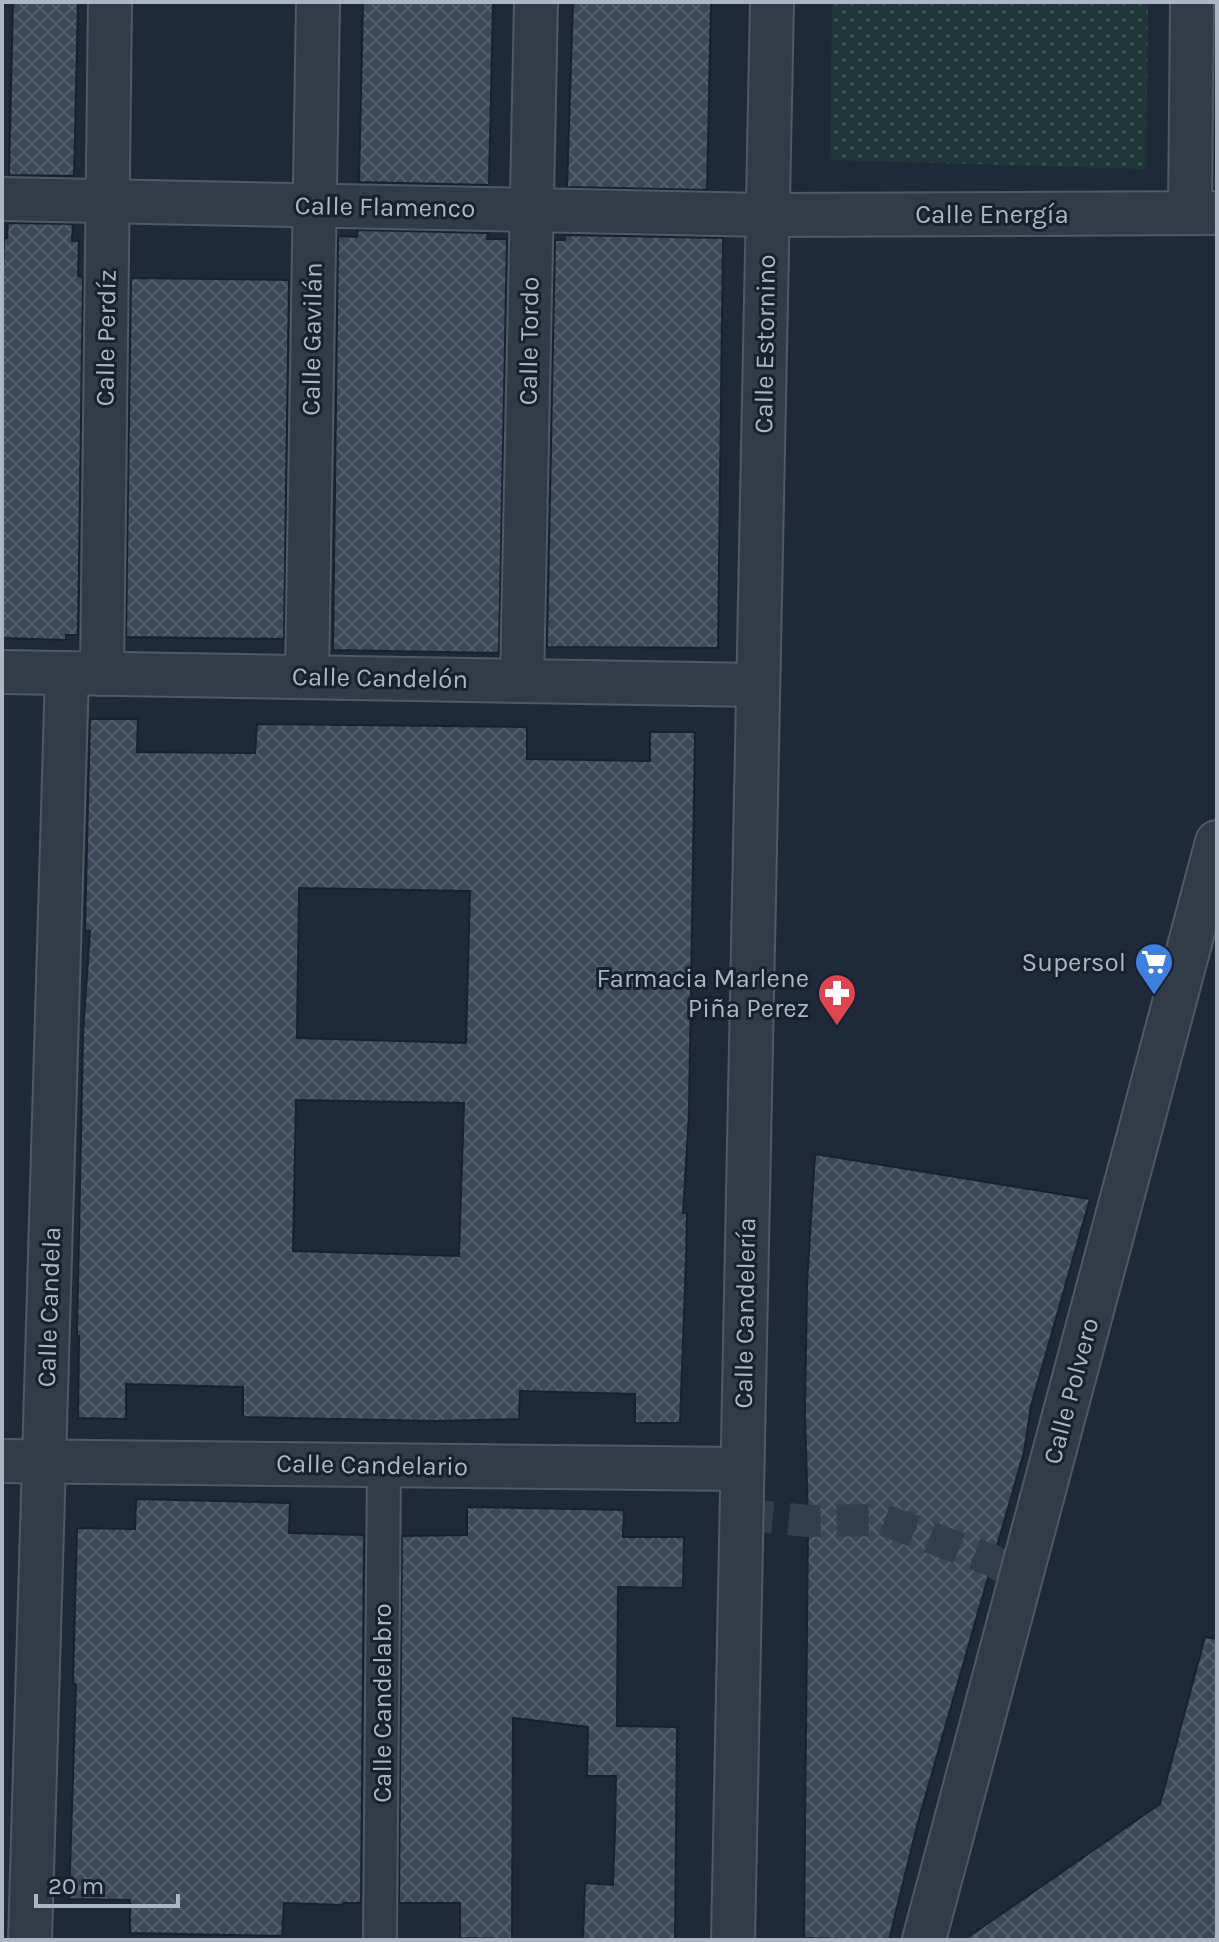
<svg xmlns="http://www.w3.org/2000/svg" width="1219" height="1942" font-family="Karla,sans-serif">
<defs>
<pattern id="park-dots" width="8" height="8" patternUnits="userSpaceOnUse" patternTransform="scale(2)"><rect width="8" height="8" fill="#20373a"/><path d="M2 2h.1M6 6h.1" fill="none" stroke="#3e5255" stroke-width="1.8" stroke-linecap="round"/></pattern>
<pattern id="building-cross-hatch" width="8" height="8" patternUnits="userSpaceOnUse" patternTransform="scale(2)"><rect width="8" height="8" fill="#3a4859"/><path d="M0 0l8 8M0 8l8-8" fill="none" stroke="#54606f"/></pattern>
</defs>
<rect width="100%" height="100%" fill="#1e2a39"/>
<polygon fill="url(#park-dots)" points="832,2 1148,2 1146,169 830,160"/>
<g fill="url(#building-cross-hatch)" stroke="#192330" stroke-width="2" fill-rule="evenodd">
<polygon points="13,2 78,2 74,176 9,175"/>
<polygon points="363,2 493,2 489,185 359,182"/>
<polygon points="573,2 711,2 707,190 567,187"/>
<polygon points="8,223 73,224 72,241 79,241 78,276 83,277 78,635 66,635 66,640 2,638 2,301 4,238 7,238"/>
<polygon points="358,230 488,233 487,239 507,239 499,653 333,650 338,236 357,237"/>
<polygon points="565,235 723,238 718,648 547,647 555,240 565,240"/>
<polygon points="131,278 289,280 284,639 126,637"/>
<path d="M90 719H138L137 752 255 753 257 724 527 727V759L650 761V732H695L689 1113 683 1213H687L686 1259 680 1423H635V1394L520 1391 519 1419 435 1421 243 1417V1387L126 1384V1419L78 1418 79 1336H77L83 1034 90 931H85ZM299 888 470 891 466 1043 297 1038ZM296 1100 464 1103 459 1256 293 1251Z"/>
<polygon points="815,1154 1090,1199 1031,1406 1024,1452 918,1822 889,1940 804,1938 808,1521 805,1412 807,1283"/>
<polygon points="136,1499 290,1503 289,1533 364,1535 361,1903 343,1903 343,1905 284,1903 282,1936 130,1933 130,1900 69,1899 76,1684 73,1684 77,1528 135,1529"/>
<polygon points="467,1507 624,1510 623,1537 684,1537 683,1588 618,1587 617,1726 677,1727 675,1939 583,1939 585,1883 613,1885 615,1829 616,1776 587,1776 588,1727 513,1718 512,1939 460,1938 460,1903 399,1903 402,1536 467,1535"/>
<polygon points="1205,1637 1217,1639 1217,1940 964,1940 1160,1804"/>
</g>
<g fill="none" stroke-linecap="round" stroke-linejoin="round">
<polyline stroke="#333f4e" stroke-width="32" stroke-dasharray="32 16" stroke-linecap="butt" points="741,1514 808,1521 884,1520 993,1561 1021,1578"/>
<defs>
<polyline id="pedestrian" points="380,1940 384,1466"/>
<g id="minor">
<polyline points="2,199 768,215 1217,213"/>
<polyline points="1190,213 1192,2"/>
<polyline points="2,672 758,685"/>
<polyline points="102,674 110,2"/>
<polyline points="307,677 318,2"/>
<polyline points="522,681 536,2"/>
<polyline points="2,1461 742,1469"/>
<polyline points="30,1940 67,673"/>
<polyline points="733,1940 772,2"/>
<polyline points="924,1940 1217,842"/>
</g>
</defs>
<use href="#pedestrian" stroke="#4f5967" stroke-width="36"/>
<use href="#minor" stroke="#4f5967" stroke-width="46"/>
<use href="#pedestrian" stroke="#323c49" stroke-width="32"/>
<use href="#minor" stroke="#323c49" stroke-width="42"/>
</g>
<defs>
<symbol id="supermarket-pin" viewBox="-11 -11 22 30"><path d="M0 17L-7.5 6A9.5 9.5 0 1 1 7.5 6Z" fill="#3f7fe0" stroke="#18212e"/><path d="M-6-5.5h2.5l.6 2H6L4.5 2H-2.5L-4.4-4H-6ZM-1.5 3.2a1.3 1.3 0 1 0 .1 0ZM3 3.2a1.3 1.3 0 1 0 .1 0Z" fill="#fff"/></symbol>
<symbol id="pharmacy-pin" viewBox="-11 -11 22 30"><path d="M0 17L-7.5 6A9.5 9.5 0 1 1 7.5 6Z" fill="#e0444e" stroke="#18212e"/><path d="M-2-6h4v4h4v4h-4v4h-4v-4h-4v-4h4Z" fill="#fff"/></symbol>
</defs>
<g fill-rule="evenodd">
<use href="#supermarket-pin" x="1132" y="940" width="44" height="60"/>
<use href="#pharmacy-pin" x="815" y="971" width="44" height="60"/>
</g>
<g text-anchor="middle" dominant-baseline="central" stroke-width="6" stroke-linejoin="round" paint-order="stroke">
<g font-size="26" fill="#acb6c6" stroke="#18212e">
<text transform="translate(385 207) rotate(1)">Calle Flamenco</text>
<text x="992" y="214">Calle Energía</text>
<text transform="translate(106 338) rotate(-89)">Calle Perdíz</text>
<text transform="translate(312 339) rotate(-89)">Calle Gavilán</text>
<text transform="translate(529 341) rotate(-89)">Calle Tordo</text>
<text transform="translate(765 344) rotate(-89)">Calle Estornino</text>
<text transform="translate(380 678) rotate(1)">Calle Candelón</text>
<text transform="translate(49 1307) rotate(-88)">Calle Candela</text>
<text transform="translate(745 1313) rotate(-89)">Calle Candelería</text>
<text transform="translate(1071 1391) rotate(-75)">Calle Polvero</text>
<text transform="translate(372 1465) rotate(1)">Calle Candelario</text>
<text transform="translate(382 1703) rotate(-90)">Calle Candelabro</text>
</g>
<g font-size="26" fill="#acb6c6" stroke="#18212e" text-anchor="end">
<text x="1126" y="962">Supersol</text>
<text x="809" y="978">Farmacia Marlene<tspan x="809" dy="30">Piña Perez</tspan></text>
</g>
</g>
<rect width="1219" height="1942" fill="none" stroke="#acb6c6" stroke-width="8"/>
<path d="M36 1894v12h142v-12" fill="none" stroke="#acb6c6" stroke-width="4"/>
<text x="48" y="1894" font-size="24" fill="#acb6c6" stroke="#18212e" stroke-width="6" paint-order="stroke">20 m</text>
</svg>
